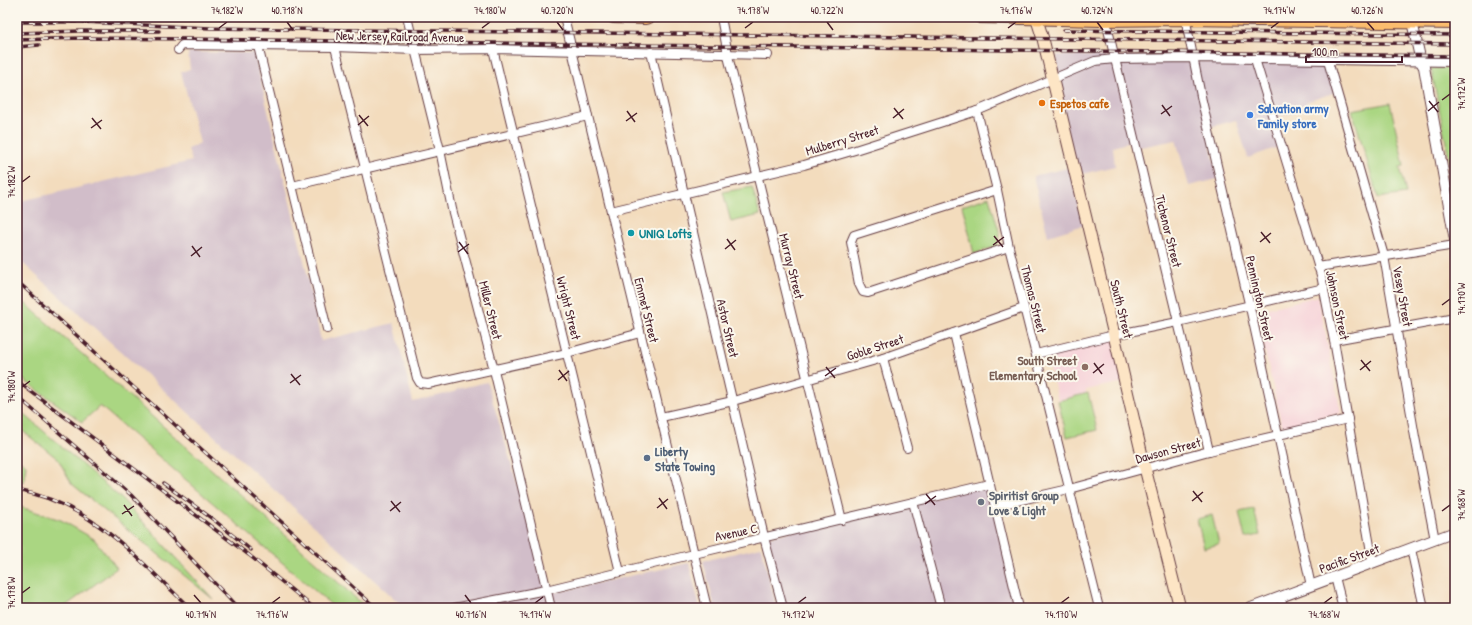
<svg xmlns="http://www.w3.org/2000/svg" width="1472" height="625" font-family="'Patrick Hand',sans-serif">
<rect width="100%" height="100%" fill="#fbf7ec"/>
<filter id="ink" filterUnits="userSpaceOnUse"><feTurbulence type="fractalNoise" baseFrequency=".025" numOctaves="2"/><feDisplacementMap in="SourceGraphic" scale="8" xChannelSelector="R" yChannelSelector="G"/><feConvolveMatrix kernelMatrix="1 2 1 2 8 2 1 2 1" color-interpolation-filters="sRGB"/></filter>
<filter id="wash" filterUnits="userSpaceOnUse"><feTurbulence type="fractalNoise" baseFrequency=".012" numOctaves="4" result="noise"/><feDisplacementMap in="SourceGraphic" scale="16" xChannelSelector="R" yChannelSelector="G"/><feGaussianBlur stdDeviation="0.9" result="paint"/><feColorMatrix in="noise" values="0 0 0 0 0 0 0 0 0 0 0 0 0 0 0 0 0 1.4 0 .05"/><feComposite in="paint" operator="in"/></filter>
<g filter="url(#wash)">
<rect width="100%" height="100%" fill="#f3dcbd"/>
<g fill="#f6cfd7">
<polygon points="1318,296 1341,413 1282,427 1256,311"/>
<polygon points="1114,339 1124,382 1086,390 1086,393 1058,400 1046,352"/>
</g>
<g fill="#d1bdc9">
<polygon points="188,52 254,53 306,269 321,341 394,323 413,402 457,391 457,389 487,382 531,530 546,590 557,592 689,563 700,608 405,608 17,258 17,202 192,161 188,149 200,143 181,72 190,69"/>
<polygon points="1057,55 1332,63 1339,91 1306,102 1308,109 1269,119 1278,147 1248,158 1236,120 1207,128 1218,179 1189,186 1176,140 1135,148 1133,141 1113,147 1115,166 1074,176 1084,225 1048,236 1033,176 1072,167 1057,65"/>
<polygon points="989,484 1019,608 782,608 764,538"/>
<polygon points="761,547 777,608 715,608 703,561"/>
</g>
<g fill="#aad682" stroke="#7a7a56">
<polygon points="1431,68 1455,68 1455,188"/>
<polygon points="1390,103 1404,166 1400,167 1406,194 1378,198 1352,110"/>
<polygon points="752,187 760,215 731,222 723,192"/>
<path d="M989 197 1000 234 997 246 974 254C970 238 967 222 962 206Z"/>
<polygon points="17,296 367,608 335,608 100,406 82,422 17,375"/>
<polygon points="1088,393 1097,430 1067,437 1058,401"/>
<polygon points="17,408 123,500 213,599 164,559 72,484 58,459 20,429 17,428"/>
<polygon points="17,458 26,465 24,482 17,480"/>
<polygon points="17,506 61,520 94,539 117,568 63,608 17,608"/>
<polygon points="1254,509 1260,535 1245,538 1239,512"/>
<polygon points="1212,515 1219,544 1204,548 1197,519"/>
</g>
</g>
<g filter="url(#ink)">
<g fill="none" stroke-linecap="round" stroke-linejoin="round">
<defs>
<g id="minor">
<polyline points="407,17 440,150 452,209 494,370 551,608"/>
<polyline points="564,17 707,608"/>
<polyline points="721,17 729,60 842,520"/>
<polyline points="1105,17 1209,451"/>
<polyline points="1185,17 1202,101 1251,312 1311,586"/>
<polyline points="258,46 327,329"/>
<polyline points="335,47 417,378 420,383 428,384 567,353 640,333"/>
<polyline points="493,49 620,572"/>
<polyline points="178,50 182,45 335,47 415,50 493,49 768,55"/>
<polyline points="651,52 765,541 783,608"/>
<polyline points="1255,59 1321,275 1335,346 1373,563"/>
<polyline points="1328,61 1384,256 1415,437 1435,540"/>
<polyline points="977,111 997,190 1009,247 1099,608"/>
<polyline points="292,186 588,116"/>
<polyline points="997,190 854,235 851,242 859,284 863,292 868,293 1009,247"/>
<polyline points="611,211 804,165 855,150 977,111 1095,61 1115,59 1193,58 1455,62"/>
<polyline points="1318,267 1455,245"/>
<polyline points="954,333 1019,608"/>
<polyline points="1334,340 1455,318"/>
<polyline points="1036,354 1114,335 1178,322 1324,288"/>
<polyline points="883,358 907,448"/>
<polyline points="661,417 733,401 883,358 1024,308"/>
<polyline points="913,502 941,608"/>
<polyline points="995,506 1069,489 1209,451 1348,419"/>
<polyline points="1411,549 1424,608"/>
<polyline points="1335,577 1343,608"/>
<polyline points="1280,597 1284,608"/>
<polyline points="454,608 546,590 694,554 989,484"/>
</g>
<g id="tertiary">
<polyline points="1411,17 1421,62 1424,67 1455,240"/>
<polyline points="1251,608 1455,532"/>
</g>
<polyline id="secondary" points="1036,17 1043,39 1114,335 1145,468 1180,608"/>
<g id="primary">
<polyline points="613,17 645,18 649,17"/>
<polyline points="980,17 1100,20 1185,19 1455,23"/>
</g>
</defs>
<use href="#minor" stroke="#633b41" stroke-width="10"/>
<use href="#tertiary" stroke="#633b41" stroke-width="12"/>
<use href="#secondary" stroke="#633b41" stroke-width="13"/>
<use href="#primary" stroke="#633b41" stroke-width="14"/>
<use href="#minor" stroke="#fff" stroke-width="8"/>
<use href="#tertiary" stroke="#fff" stroke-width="10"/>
<use href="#secondary" stroke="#fde5c5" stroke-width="11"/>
<use href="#primary" stroke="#fbbd6e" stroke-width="12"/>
<defs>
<g id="rail">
<polyline points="17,22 82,22 210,28 1455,44"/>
<polyline points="1064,30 1455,35"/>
<polyline points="17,33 81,31 159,31"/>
<polyline points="17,40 81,38 190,39 1455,56"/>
<polyline points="17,47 39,45"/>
<polyline points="17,281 376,608"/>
<polyline points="17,381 249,555 314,608"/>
<polyline points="17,396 131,495 238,608"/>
<polyline points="163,483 214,520 251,550"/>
<path d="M17 490C91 503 138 559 190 608"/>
</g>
</defs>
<use href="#rail" stroke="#4a1f2b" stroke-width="3.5"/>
<use href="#rail" stroke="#fbf7ec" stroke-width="2" stroke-dasharray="6" stroke-linecap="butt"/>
</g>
</g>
<path fill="none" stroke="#4a1f2b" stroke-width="1.5" d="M287 22 293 30M557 22 563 30M827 22 833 30M1097 22 1103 30M1367 22 1374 30M219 28 227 22M482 28 490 22M745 28 753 22M1008 28 1016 22M1271 28 1279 22M1442 100 1450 94M1429 101 1438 112M1162 105 1170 116M894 108 903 119M627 111 635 122M1428 111 1439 102M1161 114 1172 106M359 115 368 126M92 118 101 129M893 118 904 109M626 121 637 113M358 125 369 116M91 128 102 120M22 182 30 176M1261 232 1270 243M994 236 1003 247M727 239 735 250M459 242 468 254M1260 242 1271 233M993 245 1004 237M192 246 200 257M725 249 736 240M458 252 469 244M191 256 202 247M1442 305 1450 299M1361 360 1370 371M1094 363 1102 374M826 367 835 378M559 370 567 381M1360 370 1371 361M1093 373 1104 364M291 374 300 385M825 376 836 368M558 380 569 371M290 383 301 375M22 387 30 381M1193 491 1202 502M926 494 935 505M659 498 667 509M391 501 400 512M1192 501 1203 492M925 504 936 496M124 505 132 516M657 508 668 499M390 511 401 502M1442 511 1450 505M122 514 134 506M22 593 30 587M194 595 201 603M465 595 471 603M272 603 280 597M535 603 543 597M798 603 806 597M1061 603 1069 597M1324 603 1332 597"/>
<circle fill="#e8710a" stroke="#fbf7ec" stroke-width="1.5" cx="1042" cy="103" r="4"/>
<circle fill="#3f7fe0" stroke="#fbf7ec" stroke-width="1.5" cx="1250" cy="115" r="4"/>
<circle fill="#0f9aa8" stroke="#fbf7ec" stroke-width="1.5" cx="631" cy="233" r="4"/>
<circle fill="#8d6e63" stroke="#fbf7ec" stroke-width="1.5" cx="1085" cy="367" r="4"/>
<circle fill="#5c6f8a" stroke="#fbf7ec" stroke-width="1.5" cx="647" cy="458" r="4"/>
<circle fill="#6b7280" stroke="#fbf7ec" stroke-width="1.5" cx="981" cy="502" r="4"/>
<g text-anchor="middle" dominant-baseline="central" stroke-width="4" stroke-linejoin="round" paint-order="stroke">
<g font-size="13" fill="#4a1f2b" stroke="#fbf7ec">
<text transform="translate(400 36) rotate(1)">New Jersey Railroad Avenue</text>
<text transform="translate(842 140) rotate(-17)">Mulberry Street</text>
<text transform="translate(1169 231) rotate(76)">Tichenor Street</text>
<text transform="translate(792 266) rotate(76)">Murray Street</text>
<text transform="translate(1403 296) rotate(80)">Vesey Street</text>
<text transform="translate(1260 298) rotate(77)">Pennington Street</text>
<text transform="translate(1034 299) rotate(76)">Thomas Street</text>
<text transform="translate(1338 305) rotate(78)">Johnson Street</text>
<text transform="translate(569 308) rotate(76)">Wright Street</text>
<text transform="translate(1122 309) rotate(76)">South Street</text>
<text transform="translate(491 310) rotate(76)">Miller Street</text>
<text transform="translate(647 310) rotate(76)">Emmet Street</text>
<text transform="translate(728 328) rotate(77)">Astor Street</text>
<text transform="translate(875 347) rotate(-18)">Goble Street</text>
<text transform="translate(1168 450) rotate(-15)">Dawson Street</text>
<text transform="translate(736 532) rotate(-12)">Avenue C</text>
<text transform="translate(1349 558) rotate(-20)">Pacific Street</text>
</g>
<g font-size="13" font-weight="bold" fill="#c56008" stroke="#fbf7ec" text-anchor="start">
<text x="1050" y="103">Espetos cafe</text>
</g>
<g font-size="13" font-weight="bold" fill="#366cbe" stroke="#fbf7ec" text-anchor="start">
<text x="1258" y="108">Salvation army<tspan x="1258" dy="15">Family store</tspan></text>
</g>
<g font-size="13" font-weight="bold" fill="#0d838f" stroke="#fbf7ec" text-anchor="start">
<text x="639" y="233">UNIQ Lofts</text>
</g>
<g font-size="13" font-weight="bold" fill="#785e54" stroke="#fbf7ec" text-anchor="end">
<text x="1077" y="360">South Street<tspan x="1077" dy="15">Elementary School</tspan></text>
</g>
<g font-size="13" font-weight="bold" fill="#4e5e75" stroke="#fbf7ec" text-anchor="start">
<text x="655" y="451">Liberty<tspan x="655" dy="15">State Towing</tspan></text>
</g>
<g font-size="13" font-weight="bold" fill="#5b616d" stroke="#fbf7ec" text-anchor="start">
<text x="989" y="495">Spiritist Group<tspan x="989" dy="15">Love &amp; Light</tspan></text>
</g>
</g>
<rect width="1472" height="625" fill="none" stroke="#fbf7ec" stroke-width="44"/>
<path d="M1306 56v6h96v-6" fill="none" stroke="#4a1f2b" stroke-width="2"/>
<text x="1312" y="56" font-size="12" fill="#4a1f2b" stroke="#fbf7ec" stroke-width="3" paint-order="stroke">100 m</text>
<rect x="22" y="22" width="1428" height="581" fill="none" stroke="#4a1f2b" stroke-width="1.5"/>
<g font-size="10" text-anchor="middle" fill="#4a1f2b">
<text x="227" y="14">74.182°W</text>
<text x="287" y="14">40.718°N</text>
<text x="490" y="14">74.180°W</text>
<text x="557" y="14">40.720°N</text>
<text x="753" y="14">74.178°W</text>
<text x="827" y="14">40.722°N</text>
<text x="1016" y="14">74.176°W</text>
<text x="1097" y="14">40.724°N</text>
<text x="1279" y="14">74.174°W</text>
<text x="1367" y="14">40.726°N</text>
<text transform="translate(1461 94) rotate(-90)" y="4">74.172°W</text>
<text transform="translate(11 182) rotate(-90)" y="4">74.182°W</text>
<text transform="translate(1461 299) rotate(-90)" y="4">74.170°W</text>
<text transform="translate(11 387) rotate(-90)" y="4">74.180°W</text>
<text transform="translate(1461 505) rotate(-90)" y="4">74.168°W</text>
<text transform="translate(11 593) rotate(-90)" y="4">74.178°W</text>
<text x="201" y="618">40.714°N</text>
<text x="272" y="618">74.176°W</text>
<text x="471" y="618">40.716°N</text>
<text x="535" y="618">74.174°W</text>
<text x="798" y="618">74.172°W</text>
<text x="1061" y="618">74.170°W</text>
<text x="1324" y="618">74.168°W</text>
</g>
</svg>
